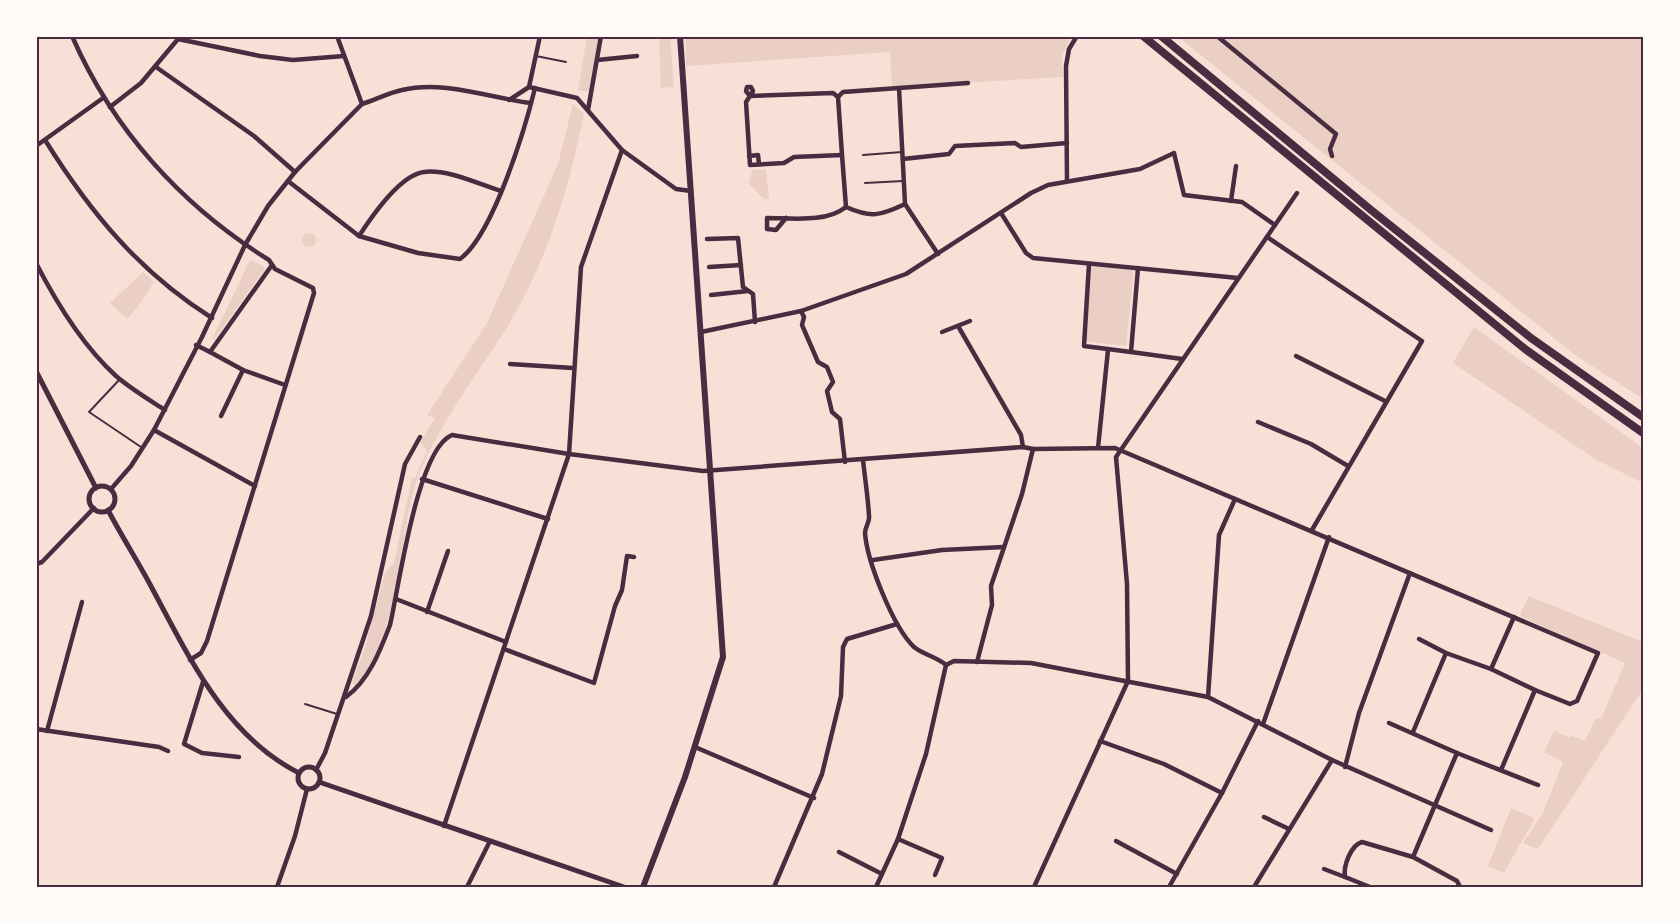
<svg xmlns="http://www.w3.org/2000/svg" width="1679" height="923" font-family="'Nunito Sans',sans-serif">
<rect width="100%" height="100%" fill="#f7e1d7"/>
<g fill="#ebcfc5">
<polygon points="587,36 599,36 589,91 578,91"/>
<polygon points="659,36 670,36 674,87 661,88"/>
<polygon points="686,36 1071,36 1062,56 1063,77 892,87 890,52 686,66"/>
<polygon points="1177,36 1643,36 1643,399 1575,355"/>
<path d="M573 104 584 113C569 190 545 268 503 334 474 378 435 431 417 480 399 532 397 651 354 686L352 682 365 647 385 573 394 562 412 478H415L427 451 420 442 435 418 427 415 487 323 558 164Z"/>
<polygon points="766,169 769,199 764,199 749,184 752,170"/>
<circle cx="309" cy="240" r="7"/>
<polygon points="250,260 264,266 264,270 214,340 213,337"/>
<polygon points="1088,266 1134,270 1126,346 1082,341"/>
<polygon points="143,272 154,282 137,308 127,319 110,303"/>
<polygon points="1474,327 1643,448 1643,483 1595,459 1453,363"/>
<polygon points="1529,596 1643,642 1643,689 1538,849 1523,843 1543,813 1563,762 1544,752 1554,731 1570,738 1571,735 1585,741 1596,718 1601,719 1625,663 1522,617 1520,614"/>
<polygon points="1511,808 1535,818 1504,873 1488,866"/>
</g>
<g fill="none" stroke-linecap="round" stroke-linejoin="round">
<g stroke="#4a2c40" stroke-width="2">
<polyline points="536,56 566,62"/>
<polyline points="863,155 902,152"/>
<polyline points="865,183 903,181"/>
<polyline points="120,379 89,412 141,447"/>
<polyline points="305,704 337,714"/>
</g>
<g stroke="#4a2c40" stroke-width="4.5">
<path d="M72 36C113 130 182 206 269 260L275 269 313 288 314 293 207 641 201 653 190 660"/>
<polyline points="1217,36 1336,134 1330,149 1332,156"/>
<polyline points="597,60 637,56"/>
<polyline points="156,67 254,136 295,172"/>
<polyline points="529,87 540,36"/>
<polygon points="747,87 751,87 753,91 750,96 746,91"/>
<polyline points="899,88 968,83"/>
<path d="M838 97 833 93 750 96 746 102 750 165 784 163 794 157 842 155 846 207C871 218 880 216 905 204"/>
<polyline points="838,97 843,92 899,88 905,204 938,254"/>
<polyline points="838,97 842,155"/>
<polyline points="509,100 529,87 577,98 622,150 676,189 691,191"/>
<path d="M362 104C375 100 388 93 402 90 445 80 489 98 531 103"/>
<polyline points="110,107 141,83 178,39 260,56 293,60 344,56"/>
<polyline points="588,110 601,36"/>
<path d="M45 140C90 212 139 272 212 318"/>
<polyline points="36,146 103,98"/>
<polyline points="749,156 758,155 759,164"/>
<polyline points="903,159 949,154 955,146 1015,143 1021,147 1067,143"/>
<path d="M288 181 359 236 418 253 460 259C493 235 525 129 535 88"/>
<polyline points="1067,181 1066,66 1069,49 1077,36"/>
<polyline points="1231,201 1236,166"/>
<polyline points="1001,213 1026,253 1033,258 1238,278"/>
<path d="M786 218 776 230 767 229V218C792 218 826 223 846 207"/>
<path d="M359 236C372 216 400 175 424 172 448 169 478 184 501 191"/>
<polyline points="1267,237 1422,341 1312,530"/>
<polyline points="707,239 738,238 743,287 753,294 755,322"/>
<path d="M36 263C56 302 83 346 116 376 131 389 148 399 165 410"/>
<polyline points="1089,264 1084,346 1131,352 1138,268"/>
<polyline points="709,267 741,265"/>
<polyline points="711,295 748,291"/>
<polyline points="801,311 804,317 802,325 818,362 827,367 833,382 827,391 832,412 840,419 845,462"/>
<polyline points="958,326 1021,435 1023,447"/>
<polyline points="701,332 801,311 906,274 1031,193 1048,185 1140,169 1174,153 1184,195 1242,202 1275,225"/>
<polyline points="942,332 970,321"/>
<polyline points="196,345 210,352 272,265"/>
<polyline points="210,352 243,370 285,385"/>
<polyline points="1131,352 1182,359"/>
<polyline points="1296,356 1385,401"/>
<polyline points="510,364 573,368"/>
<polyline points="221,416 243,370"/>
<polyline points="1258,422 1311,444 1348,466"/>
<polyline points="154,430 255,486"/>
<polyline points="1098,448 1108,350"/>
<path d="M863 460C865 479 868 497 869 516 870 522 865 527 865 533 867 561 893 627 914 647 924 655 937 657 946 665L926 754 898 839 876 887"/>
<polyline points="422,479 548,519"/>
<polyline points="111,489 131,466 154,430 202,337 245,245 268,206 295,172 362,104 337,36"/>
<polyline points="873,560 942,550 1004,547"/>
<polyline points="36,564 42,562 94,508"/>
<polyline points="396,599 506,642"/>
<polyline points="427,612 448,551"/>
<polyline points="1514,617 1491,669 1535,690"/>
<polyline points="1419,639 1446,653 1491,669"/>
<polyline points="504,649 594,683 615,606 622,590 627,556 634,557"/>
<polyline points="977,662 992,605 991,586 1022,494 1033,449"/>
<polyline points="946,665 954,661 1031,663 1208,697 1332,760 1491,830"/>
<polyline points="203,682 184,744 202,753 239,757"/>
<path d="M346 697C369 680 380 651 390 625 399 587 417 449 452 435L569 454 703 471 1023 447 1033 449 1115 448 1598 653 1577 701 1570 704 1535 690 1501 770"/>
<polyline points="1208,697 1219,535 1235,499"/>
<polyline points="1389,723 1457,753"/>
<polyline points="1263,724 1329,537"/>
<polyline points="36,729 159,747 168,751"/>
<polyline points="47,731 82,602"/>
<polyline points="1413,732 1446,653"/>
<polyline points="1100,741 1164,764 1222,793"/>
<polyline points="695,747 814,798"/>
<polyline points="1345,767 1359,713 1410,573"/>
<polyline points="316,770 325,753 371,616 405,464 420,437"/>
<polyline points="1264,817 1289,829"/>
<polyline points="444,826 569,454 581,267 622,150"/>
<polyline points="898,839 942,858 935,875"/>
<polyline points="1116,841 1177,874"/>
<polyline points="839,852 882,874"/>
<polyline points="1413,857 1457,753 1538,785"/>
<polyline points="1324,869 1345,877"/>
<polyline points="277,887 295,836 307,789"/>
<polyline points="467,887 490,841"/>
<polyline points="774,887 822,774 841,696 843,647 847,639 897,624"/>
<polyline points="1034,887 1128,681 1127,584 1116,457 1297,193"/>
<polyline points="1169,887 1222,793 1258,721"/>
<polyline points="1254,887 1332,760"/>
<path d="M1370 887 1345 877C1343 866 1351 845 1362 842L1413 857 1457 881 1460 887"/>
</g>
<g stroke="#4a2c40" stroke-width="5">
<polyline points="36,371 96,488"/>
<circle cx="102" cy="499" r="13"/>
<path d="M108 510C122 537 139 563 153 590 190 659 226 736 299 773"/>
<circle cx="309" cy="778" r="11"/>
<polyline points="319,782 624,887"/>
</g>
<polyline stroke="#4a2c40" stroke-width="6" points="643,887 685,777 723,657 680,36"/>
<g stroke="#4a2c40" stroke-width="8">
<polyline points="1143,36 1525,349 1643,433"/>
<polyline points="1161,36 1371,210 1531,338 1643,417"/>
</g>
</g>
<rect width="1679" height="923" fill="none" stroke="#fffaf5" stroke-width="75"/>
<rect x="38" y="38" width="1604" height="848" fill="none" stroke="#4a2c40" stroke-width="2"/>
</svg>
